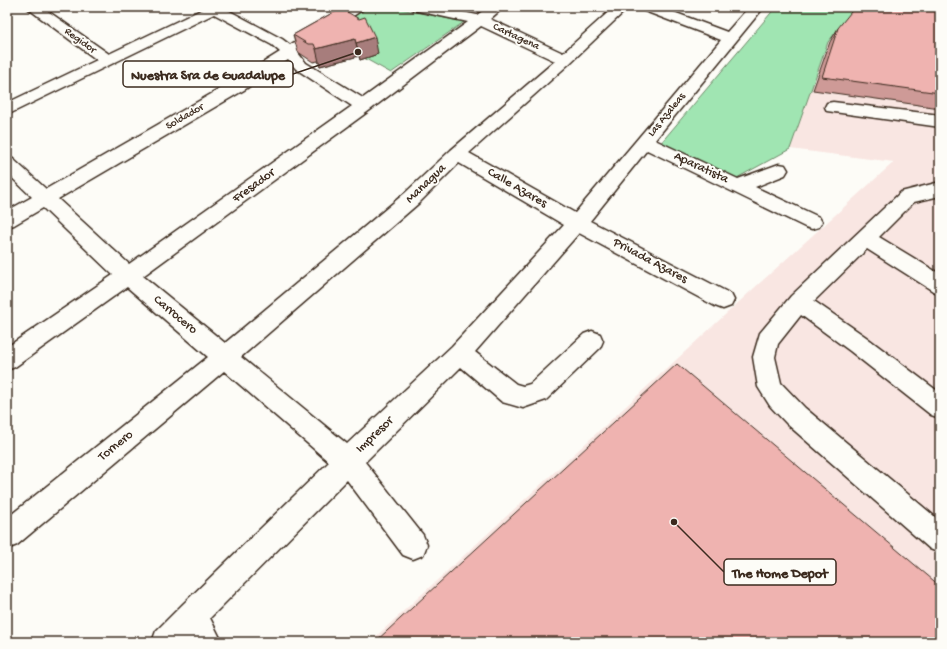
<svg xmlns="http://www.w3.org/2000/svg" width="947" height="649" font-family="'Gochi Hand',sans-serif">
<rect width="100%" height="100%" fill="#fdfcf7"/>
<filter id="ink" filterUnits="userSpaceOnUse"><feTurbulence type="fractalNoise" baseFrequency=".025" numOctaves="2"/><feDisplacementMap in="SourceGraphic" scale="8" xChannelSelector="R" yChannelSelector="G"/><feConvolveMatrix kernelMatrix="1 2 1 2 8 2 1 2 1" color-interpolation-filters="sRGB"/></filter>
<g filter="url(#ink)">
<polygon fill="#f9e6e2" points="856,7 940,7 940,642 370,642 752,290 894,162 790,149 828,42"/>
<g fill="#a0e5b2" stroke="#6e8868">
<polygon points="368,7 391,7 464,22 391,73 364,58 378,54 342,23"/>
<polygon points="776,7 856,7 828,42 790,149 733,180 660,144"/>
</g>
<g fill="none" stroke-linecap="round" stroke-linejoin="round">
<defs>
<g id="minor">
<path d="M26 7H42L109 54 207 7H225L224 8 282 39 290 45 348 7H364L362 10 298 53 306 63 363 98 468 22 413 10 411 7H438L477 15 488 7H504L490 19 563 53 614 7H629L570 63 469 153 575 213 721 40 642 10 640 7H660L727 32 749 7H764L655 140 738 179 779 164 785 165 788 170 785 175 755 187 819 217 822 222 819 227 812 229 805 227 647 150 590 221 731 294 734 300 731 306 723 309 715 306 579 233 475 352 516 384 523 386 530 384 584 334 592 331 600 334 603 341 600 348 546 400 523 408 502 402 461 367 365 462 423 535 427 545 423 555 413 559 403 555 347 480 210 618 222 642H191L189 640 187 642H152L156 631 182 605 329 462 224 371 17 545 7 549V518L208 357 127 287 15 367 7 370V347L113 275 43 208 14 225 7 227V211L32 197 7 173V157L13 159 46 189 232 82 280 52 272 45 214 14 7 115V103L97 60ZM481 26 555 61 451 150 405 193 225 343 143 276 370 110ZM288 60 296 69 352 106 129 264 58 199 244 90ZM459 163 564 225 452 346 347 444 241 357 419 203Z"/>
<polygon points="833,102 940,115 940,127 827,111 825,107 827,103"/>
<polygon points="940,182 940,196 914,202 879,237 940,274 940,294 933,291 867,249 814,301 866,337 940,393 940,418 931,415 850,351 801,315 778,344 775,357 781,383 805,408 940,521 940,553 930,549 787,424 770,406 758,387 753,357 760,333 791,296 901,192"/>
</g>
</defs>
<use href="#minor" stroke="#3b2a1e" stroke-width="3"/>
<use href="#minor" fill="#fdfcf7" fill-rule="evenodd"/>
</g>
<g fill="#ce9a97" stroke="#3b2a1e">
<polygon points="940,7 940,108 813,90 830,42 838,28"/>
<polygon points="334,12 378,54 360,60 359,56 320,66 318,61 313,62 298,52 293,35"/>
</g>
<g fill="#a77d7b" stroke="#3b2a1e">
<polygon points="375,37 378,54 360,60 356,43"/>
<polygon points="355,39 359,56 320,66 316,49"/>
</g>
<g fill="#efb3b0" stroke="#3b2a1e">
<polygon points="855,7 940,7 940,93 822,77 838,28"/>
<polygon points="344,10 359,19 365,17 375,37 356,43 355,39 316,49 314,44 308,44 293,35 334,12"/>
<polygon points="677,364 940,586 940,642 375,642"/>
</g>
</g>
<g text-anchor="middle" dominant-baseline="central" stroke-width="4" stroke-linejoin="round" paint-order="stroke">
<g font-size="11" fill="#3b2a1e" stroke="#fdfcf7">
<text transform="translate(516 37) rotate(25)">Cartagena</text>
<text transform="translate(80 41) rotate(36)">Regidor</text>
<text transform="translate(667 115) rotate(-51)">Las Azaleas</text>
<text transform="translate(185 117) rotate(-30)">Soldador</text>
</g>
<g font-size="13" fill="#3b2a1e" stroke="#fdfcf7">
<text transform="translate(701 168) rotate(25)">Aparatista</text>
<text transform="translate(426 184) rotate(-44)">Managua</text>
<text transform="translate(254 186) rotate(-36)">Fresador</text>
<text transform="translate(517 188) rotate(30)">Calle Azares</text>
<text transform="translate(650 261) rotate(28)">Privada Azares</text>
<text transform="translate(175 315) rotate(40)">Carrocero</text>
<text transform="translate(375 435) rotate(-44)">Impresor</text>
<text transform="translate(116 446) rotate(-39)">Tornero</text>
</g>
</g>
<path fill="none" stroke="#3b2a1e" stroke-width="1.5" d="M358 52L293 74M674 522L724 572"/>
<g fill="#3b2a1e" stroke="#fdfcf7" stroke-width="1.5">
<circle cx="358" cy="52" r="4"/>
<circle cx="674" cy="522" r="4"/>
</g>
<g fill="#fdfcf7" stroke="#3b2a1e" stroke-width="1.5">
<rect x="123" y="61" width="170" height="26" rx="4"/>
<rect x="724" y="559" width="112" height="26" rx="4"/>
</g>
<g font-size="14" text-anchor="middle" font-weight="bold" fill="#3b2a1e">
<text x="208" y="79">Nuestra Sra de Guadalupe</text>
<text x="780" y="577">The Home Depot</text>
</g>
<rect width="947" height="649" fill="none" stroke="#fdfcf7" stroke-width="24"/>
<rect x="12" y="12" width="923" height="625" fill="none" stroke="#3b2a1e" stroke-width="1.5" filter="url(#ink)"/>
</svg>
